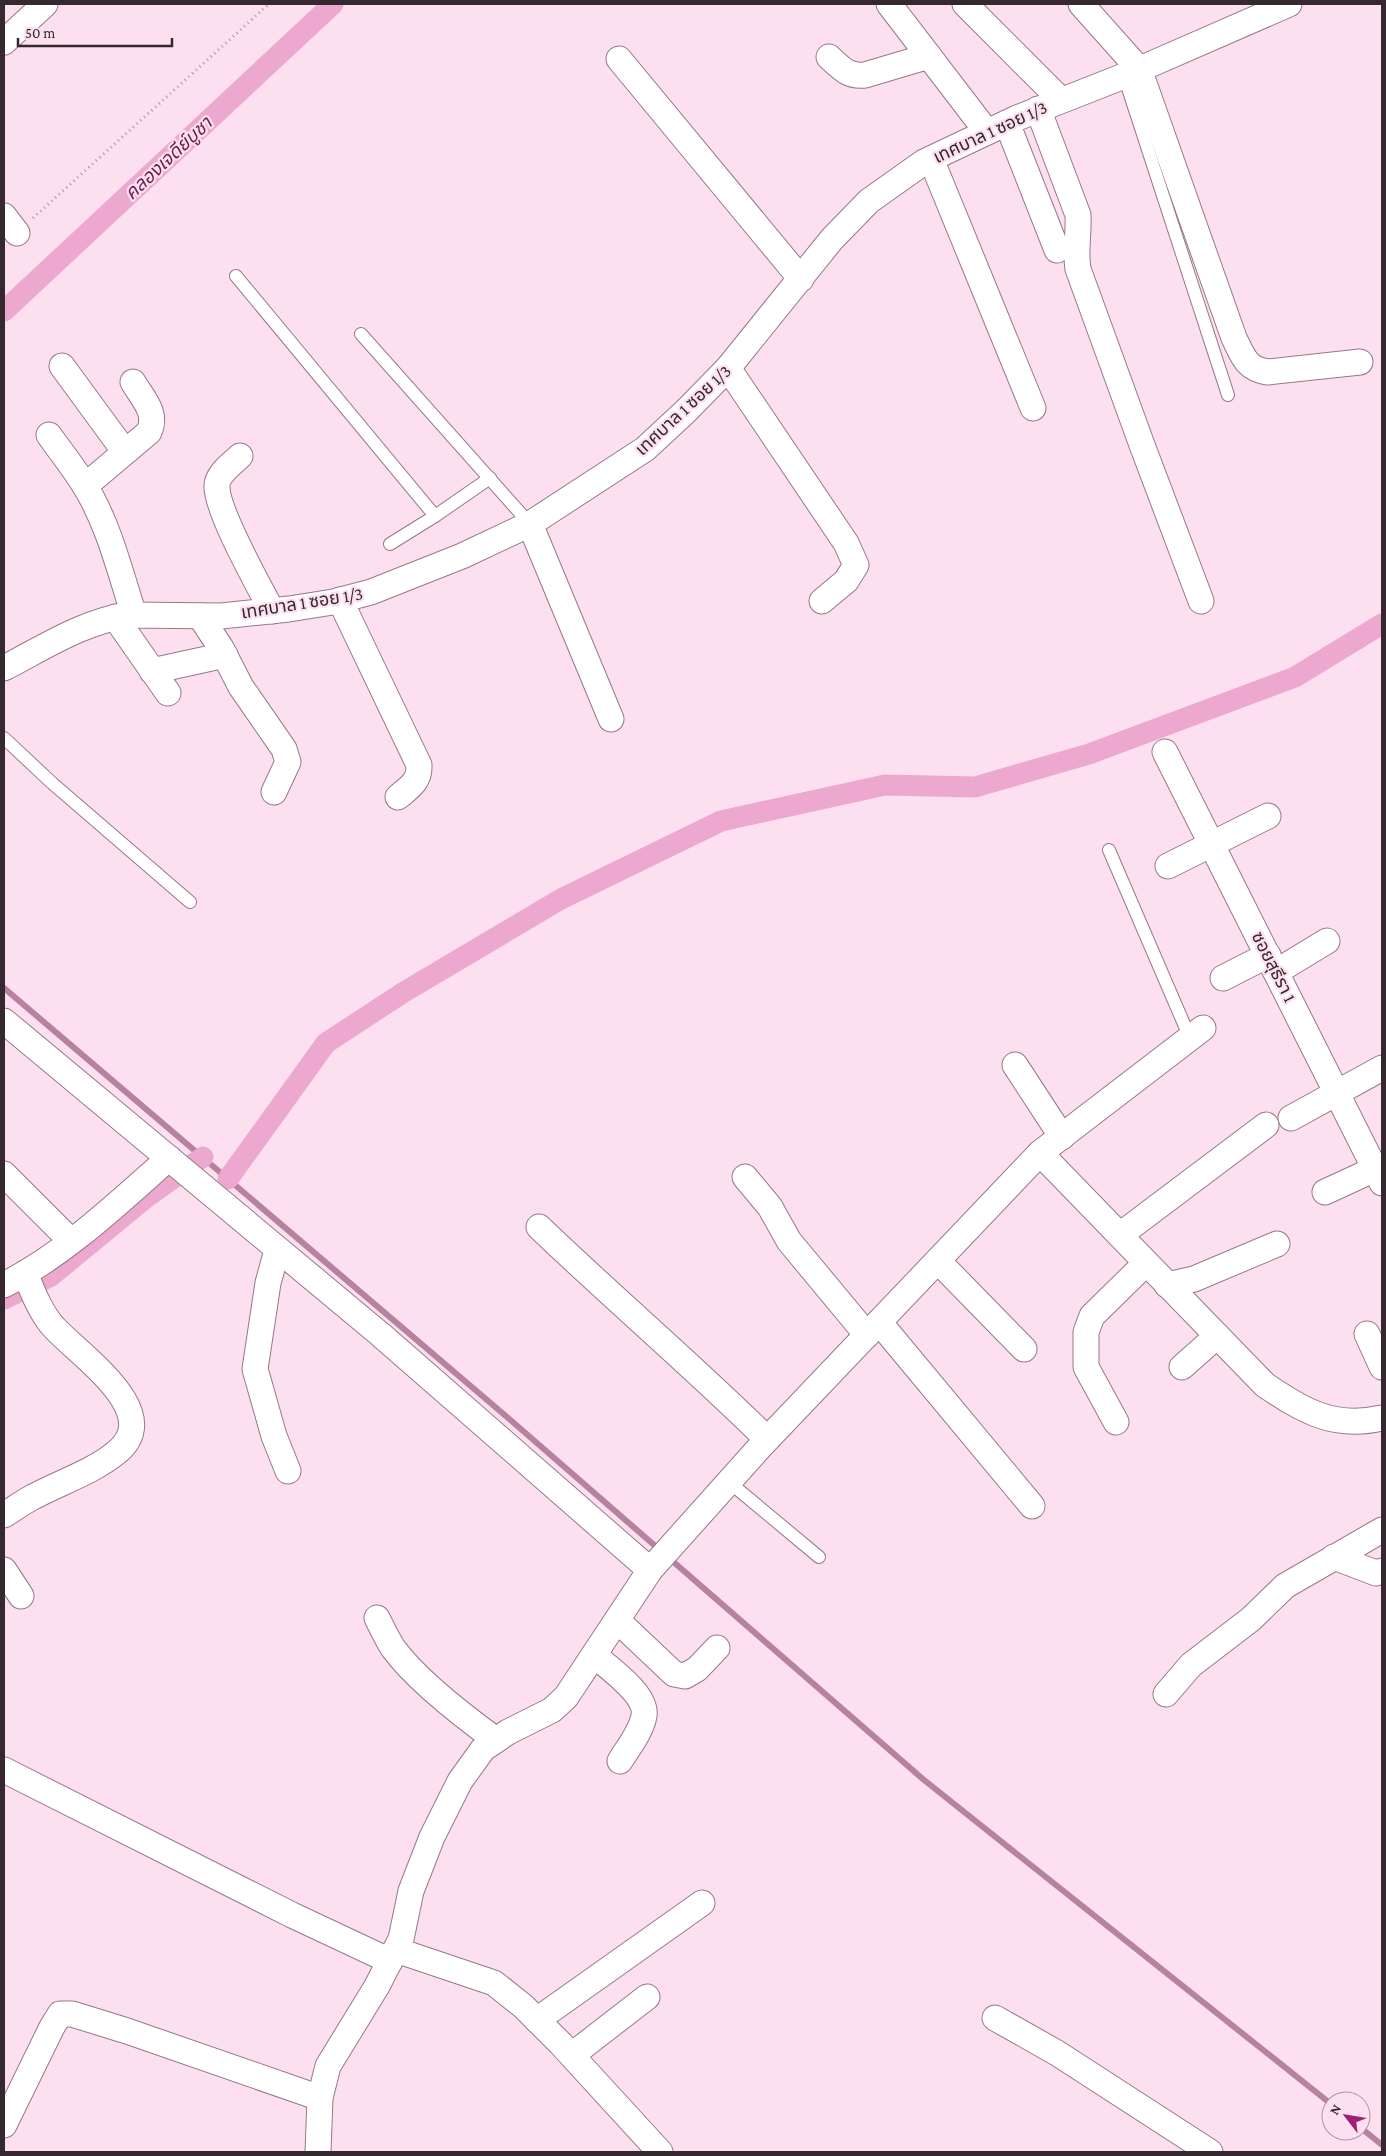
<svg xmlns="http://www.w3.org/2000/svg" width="1386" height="2156" font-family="'Crimson Pro','Noto Sans Thai',serif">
<rect width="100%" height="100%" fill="#fce0ef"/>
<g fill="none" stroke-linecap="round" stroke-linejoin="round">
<g stroke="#b6829f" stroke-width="6">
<polyline points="4,988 507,1417 661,1551"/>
<polyline points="669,1558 924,1780 1331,2104"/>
<polyline points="1361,2128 1382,2145"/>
</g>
<g stroke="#eda8cf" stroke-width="21">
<polyline points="4,311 333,4"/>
<polyline points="228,1179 326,1043 404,992 561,899 721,821 885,785 975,787 1089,754 1295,677 1382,624"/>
<polyline points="4,1299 51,1276 147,1197 203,1157"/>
</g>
<defs>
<g id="lane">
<polyline points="1124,76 1228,395"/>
<polyline points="236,276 435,516"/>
<polyline points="361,334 530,524"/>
<polyline points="390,544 435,516 490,478"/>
<polyline points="4,738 52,783 190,902"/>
<polyline points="1109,850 1190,1038"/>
<polyline points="729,1482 819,1557"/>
</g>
<g id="street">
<polyline points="889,4 987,132"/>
<polyline points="965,4 1061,100"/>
<path d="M1081 4 1139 69 1234 338C1243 356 1246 369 1268 372L1360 362"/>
<polyline points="4,42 45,4"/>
<path d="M829 57C841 68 848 77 865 75L929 56"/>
<polyline points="619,59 801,279"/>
<path d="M1038 109 1078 215C1079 233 1075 251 1078 269L1142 445 1201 601"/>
<polyline points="1007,123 1057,250"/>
<polyline points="931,159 1033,408"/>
<polyline points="4,216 17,233"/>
<polyline points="62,366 125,452"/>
<polyline points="728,368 846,543 856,565 846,581 822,601"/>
<path d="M49 435C61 452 74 468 85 486 109 525 120 572 134 615"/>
<path d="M240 456C232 464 217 474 217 486 216 510 259 586 272 611"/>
<path d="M85 486 149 432C158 413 143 399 133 382"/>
<polyline points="530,524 611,719"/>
<path d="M340 600 419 765C420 781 410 787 398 797"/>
<polyline points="200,616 221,648 241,687 284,749 288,762 274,792"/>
<polyline points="115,617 168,693"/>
<path d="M4 668C43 648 84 621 129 615L221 616 289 609 333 602 371 592 462 556 530 524 645 449 686 411 728 368 832 239 869 201 924 162 1017 118 1124 76 1289 4"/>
<polyline points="152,671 225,655"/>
<polyline points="1165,752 1382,1183"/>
<polyline points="1168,866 1268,816"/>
<polyline points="1276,972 1327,941"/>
<polyline points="1223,978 1268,955"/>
<polyline points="4,1021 381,1335 650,1570"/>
<polyline points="1015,1065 1062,1137"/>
<polyline points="1291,1118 1382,1068"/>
<path d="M1040 1153 1265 1385C1304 1411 1333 1429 1382 1418"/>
<polyline points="4,1174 71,1241"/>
<polyline points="745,1177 770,1207 789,1241 867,1335"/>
<polyline points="1325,1192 1375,1169"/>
<path d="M539 1227C614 1299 693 1366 767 1439"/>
<polyline points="1120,1235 1266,1125"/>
<polyline points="277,1250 268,1283 255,1369 274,1436 288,1471"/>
<polyline points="938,1261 1024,1349"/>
<path d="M4 1285C66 1253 117 1204 169 1158"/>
<polyline points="1167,1285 1194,1279 1277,1244"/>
<polyline points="879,1322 1032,1506"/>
<polyline points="1367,1334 1382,1367"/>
<polyline points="1182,1367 1217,1336"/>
<polyline points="1116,1422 1086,1367 1086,1332 1092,1316 1146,1263"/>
<path d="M4 1515C14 1509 23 1502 33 1497 61 1482 93 1472 117 1452 167 1411 75 1353 51 1324 39 1309 32 1290 25 1273"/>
<polyline points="1334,1557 1376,1573 1382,1571"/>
<polyline points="4,1570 21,1596"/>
<path d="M377 1618C382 1628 387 1639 393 1648 417 1681 463 1716 496 1740"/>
<polyline points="617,1620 674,1674 685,1676 697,1669 717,1648"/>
<path d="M594 1655C609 1668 648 1695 644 1716 641 1732 628 1748 620 1761"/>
<polyline points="1166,1694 1191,1665 1251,1619 1285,1586 1382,1530"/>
<polyline points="4,1770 292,1915 390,1961"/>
<polyline points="396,1950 494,1983 523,2006 561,2044 660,2152"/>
<polyline points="995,2018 1057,2053 1210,2152"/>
<polyline points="537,2020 702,1903"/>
<polyline points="572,2055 647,1997"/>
<polyline points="4,2125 52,2027 60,2014 72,2014 127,2031 320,2098"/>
<polyline points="318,2152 320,2098 328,2066 377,1986 401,1939 411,1891 432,1837 460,1781 483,1749 508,1732 552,1710 566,1697 650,1570 760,1447 1040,1153 1203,1028"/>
</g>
</defs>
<use href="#lane" stroke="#977889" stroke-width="14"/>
<use href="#street" stroke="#977889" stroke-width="27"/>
<polyline stroke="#ab95a0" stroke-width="3" stroke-dasharray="1 4" stroke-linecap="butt" points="33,218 269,4"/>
<use href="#lane" stroke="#fff" stroke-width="12"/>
<use href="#street" stroke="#fff" stroke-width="25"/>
</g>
<g text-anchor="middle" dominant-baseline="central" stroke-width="4.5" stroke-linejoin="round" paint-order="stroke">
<g font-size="18" fill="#35282f" stroke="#fce0ef">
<text transform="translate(990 132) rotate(-25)">เทศบาล 1 ซอย 1/3</text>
<text transform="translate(683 410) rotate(-43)">เทศบาล 1 ซอย 1/3</text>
<text transform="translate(302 603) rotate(-9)">เทศบาล 1 ซอย 1/3</text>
<text transform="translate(1274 967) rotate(63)">ซอยสุธีรา 1</text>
</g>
<g font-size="19" font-style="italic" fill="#6a1d50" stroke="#fce0ef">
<text transform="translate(168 158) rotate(-43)">คลองเจดีย์บูชา</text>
</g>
</g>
<rect width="1386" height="2156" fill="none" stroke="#35282f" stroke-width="10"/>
<g transform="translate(1346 2116) rotate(301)"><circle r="24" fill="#fce0ef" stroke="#ac96a2"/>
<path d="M0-4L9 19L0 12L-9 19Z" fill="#9d2075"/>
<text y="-8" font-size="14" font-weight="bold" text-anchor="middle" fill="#35282f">N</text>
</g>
<path d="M18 38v8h154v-8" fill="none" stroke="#35282f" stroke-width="2.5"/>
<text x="25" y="38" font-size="15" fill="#35282f" stroke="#fce0ef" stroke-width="4" paint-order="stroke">50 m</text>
</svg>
